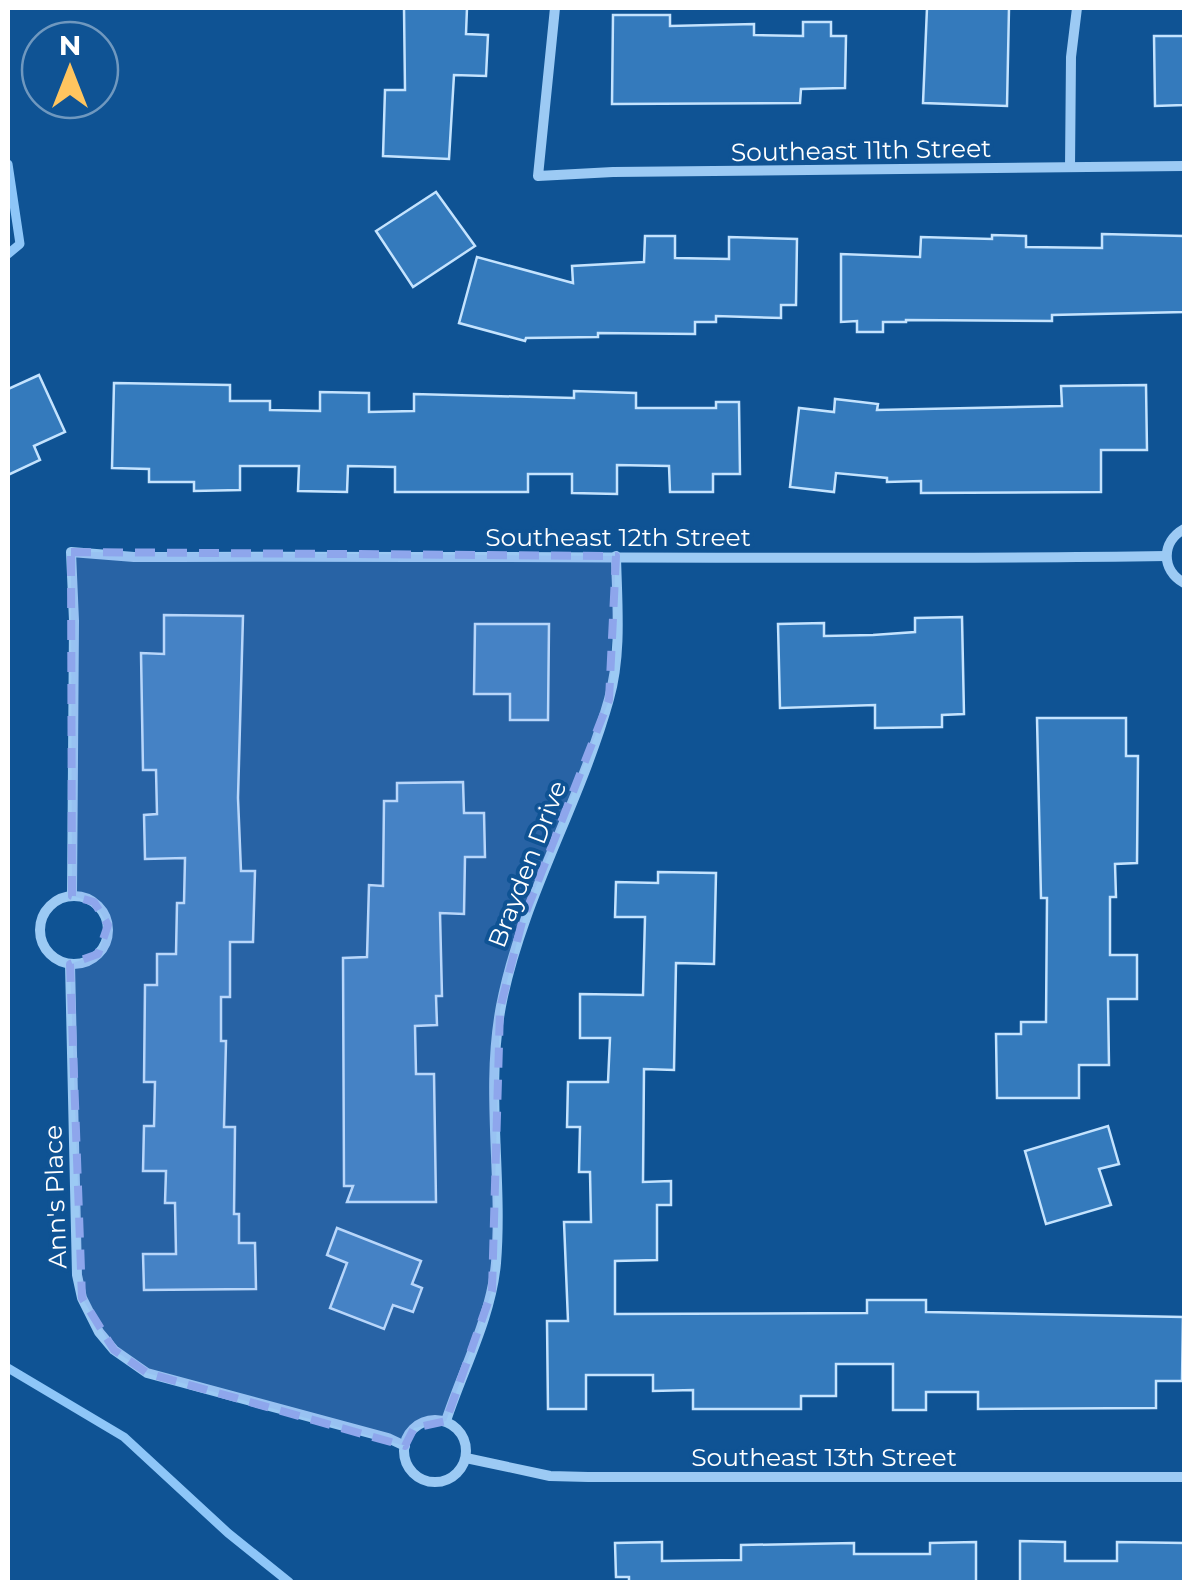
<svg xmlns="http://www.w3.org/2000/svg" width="1192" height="1590" font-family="Montserrat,sans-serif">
<rect width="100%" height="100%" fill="#0f5394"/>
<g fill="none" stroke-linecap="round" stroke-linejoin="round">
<g stroke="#8ec6f8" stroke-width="9">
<polyline points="8,164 20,244 8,254"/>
<polyline points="8,1368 124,1437 228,1533 289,1582"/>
</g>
</g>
<g fill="#347abc" stroke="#c4e3fe" stroke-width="2.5">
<polygon points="404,8 467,8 466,34 488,35 486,76 454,75 449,159 383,156 385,90 405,90"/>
<polygon points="927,8 1009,8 1007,106 923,103"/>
<polygon points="613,15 670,15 670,26 754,24 754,35 803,36 803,22 831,22 831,36 846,36 845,88 801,89 800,103 612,104"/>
<polygon points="1154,36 1184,36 1184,105 1155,106"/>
<polygon points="436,192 475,246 413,287 376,231"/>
<polygon points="1102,234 1184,236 1184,312 1052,315 1052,321 906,320 906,322 883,322 883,332 857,332 857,321 841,322 841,254 920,257 921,237 992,239 992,235 1026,236 1026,247 1102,248"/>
<polygon points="645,236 675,236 675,258 729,259 729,237 797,239 796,305 781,305 781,318 716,316 716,322 695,322 695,334 598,333 598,337 526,338 525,341 459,323 477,257 573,283 572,266 644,262"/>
<polygon points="39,375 65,432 34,446 40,460 8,475 8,389"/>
<polygon points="114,383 230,385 230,401 270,401 270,410 320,411 320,392 369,393 369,412 414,411 414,394 574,398 574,391 636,393 636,408 716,408 716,402 739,402 740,474 713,474 713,492 670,492 669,466 617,465 617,494 572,493 572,474 528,474 528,492 395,492 395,467 348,466 347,492 298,491 299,466 240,466 240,490 194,491 194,482 149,482 149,469 112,468"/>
<polygon points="1146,385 1147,450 1101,450 1101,492 921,493 921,481 887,482 887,478 836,473 834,492 790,487 799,408 834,412 835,399 878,404 877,410 1062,406 1061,386"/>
<polygon points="164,615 243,616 238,798 241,871 255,871 253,942 230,942 230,997 221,997 221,1041 226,1041 224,1127 235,1127 234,1214 239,1214 239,1243 255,1243 256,1289 144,1290 143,1254 176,1254 175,1203 165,1203 166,1171 143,1171 144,1126 154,1126 155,1082 144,1082 145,985 157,985 157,954 176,954 177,903 184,903 185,858 145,859 144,815 157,814 156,770 143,770 141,653 164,654"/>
<polygon points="962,617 964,714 942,715 942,727 875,728 875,705 780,708 778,624 824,623 824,636 873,635 915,632 915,618"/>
<polygon points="475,624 549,624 548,720 510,720 510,694 474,694"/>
<polygon points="1037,718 1126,718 1126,756 1138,756 1137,863 1115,864 1116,897 1110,897 1110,955 1137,955 1137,999 1108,999 1109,1065 1079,1065 1079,1098 997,1098 996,1034 1021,1034 1021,1022 1046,1022 1047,898 1041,898"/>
<polygon points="463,782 464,813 484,813 485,857 465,857 464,914 440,913 442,996 436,996 437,1025 415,1026 416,1074 434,1074 436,1202 347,1202 353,1186 344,1186 343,958 367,957 369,885 383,886 384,801 397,801 397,783"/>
<polygon points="658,872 716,873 714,964 676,963 674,1070 644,1069 643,1182 671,1181 671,1205 657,1205 657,1260 615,1261 615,1314 867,1313 867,1300 926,1300 926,1312 1183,1317 1182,1381 1156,1381 1156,1408 978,1409 978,1392 926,1392 926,1410 893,1410 893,1364 836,1364 836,1396 801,1396 801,1409 693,1409 693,1390 653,1391 653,1375 586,1375 586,1409 548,1409 547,1321 568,1321 564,1222 591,1222 590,1172 579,1172 580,1127 567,1127 568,1082 608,1082 610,1038 580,1038 580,994 643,995 645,917 615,917 616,882 658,883"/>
<polygon points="1108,1126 1119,1164 1099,1169 1111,1205 1046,1224 1025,1151"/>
<polygon points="337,1228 421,1261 412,1284 422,1288 413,1312 393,1305 384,1329 330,1308 347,1263 327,1255"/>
<polygon points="1020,1541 1065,1542 1065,1561 1117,1561 1117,1542 1184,1543 1184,1582 1020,1582"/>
<polygon points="662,1542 662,1561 741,1560 741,1545 854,1543 854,1554 930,1554 930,1543 976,1542 976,1582 629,1582 629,1577 616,1577 615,1543"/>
</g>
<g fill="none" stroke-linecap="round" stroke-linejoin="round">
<g stroke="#9ccaf4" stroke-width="10">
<polyline points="555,8 538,176 613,172 1184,166"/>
<polyline points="1070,167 1071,57 1077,8"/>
<path d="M1184 529C1161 542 1161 570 1184 583"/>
<path d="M72 896 74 621 71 552 134 557C478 555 822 561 1166 556"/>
<circle cx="74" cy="930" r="34"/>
<polyline points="70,964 77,1275 82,1298 99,1332 114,1350 147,1373 388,1438 405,1446"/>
<circle cx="435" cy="1451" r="31"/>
<path d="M446 1421C463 1369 491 1318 496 1263 503 1177 485 1091 501 1006 522 898 580 804 609 699 622 653 617 603 616 556"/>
<polyline points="466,1458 550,1476 588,1477 1184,1477"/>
</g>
</g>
<path fill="#8ea6ec" fill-opacity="0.2" stroke="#8ea6ec" stroke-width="8" stroke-dasharray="20 12" stroke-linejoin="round" d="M71 552 616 556 609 700 522 922 500 1009 492 1291 446 1421 414 1428 405 1446 147 1373 114 1350 82 1298 70 964 98 954 108 925 94 902 72 896Z"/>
<g text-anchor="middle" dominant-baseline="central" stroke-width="8" stroke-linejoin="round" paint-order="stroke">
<g font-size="25" fill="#fff" stroke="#0f5394">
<text transform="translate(861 150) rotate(-1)">Southeast 11th Street</text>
<text x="618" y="537">Southeast 12th Street</text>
<text transform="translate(527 864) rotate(-69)">Brayden Drive</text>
<text transform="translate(55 1197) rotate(-92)">Ann's Place</text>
<text x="824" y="1457">Southeast 13th Street</text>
</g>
</g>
<rect width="1192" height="1590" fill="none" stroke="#ffffff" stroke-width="20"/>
<g transform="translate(70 70)"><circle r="48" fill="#0f5394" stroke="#6f98bf" stroke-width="2.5"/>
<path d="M0-8L18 38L0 25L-18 38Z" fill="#ffc55f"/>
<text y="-15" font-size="28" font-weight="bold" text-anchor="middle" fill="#ffffff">N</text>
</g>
</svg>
